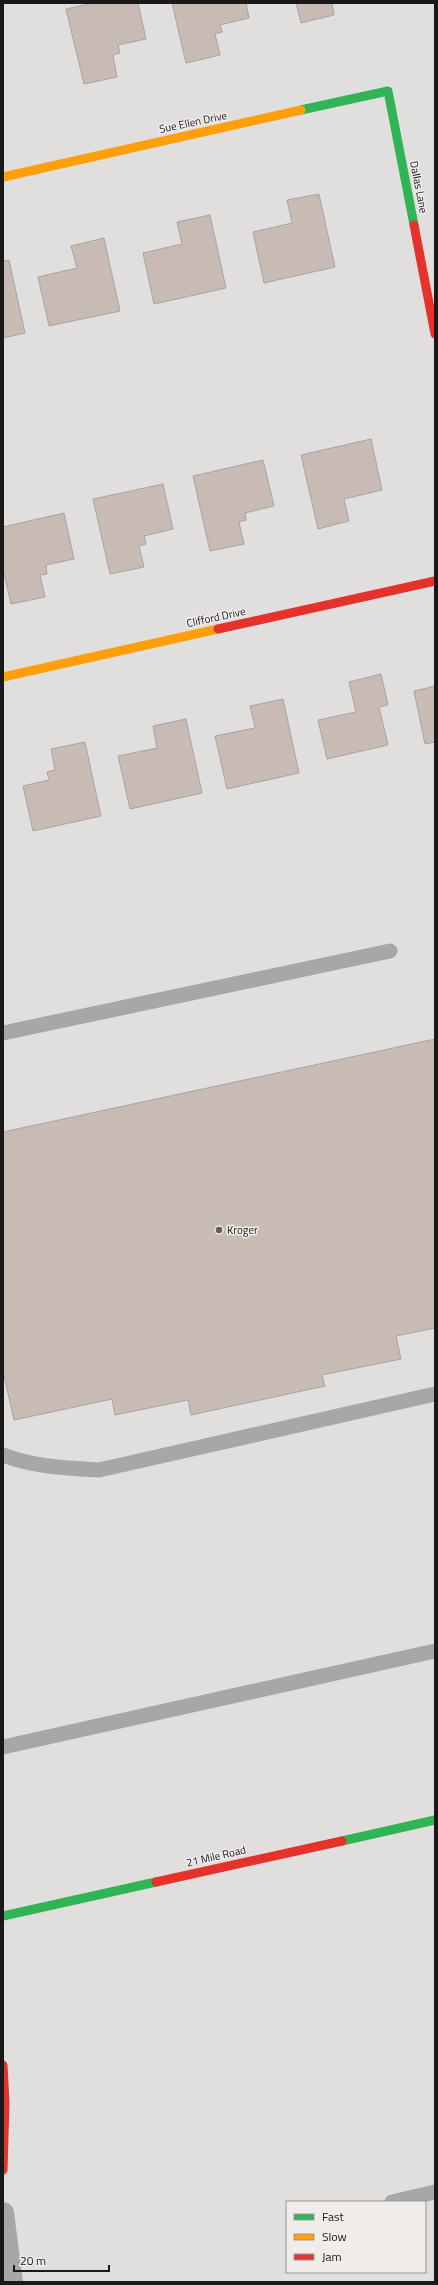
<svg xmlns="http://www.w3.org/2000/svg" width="438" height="2285" font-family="'Titillium Web',sans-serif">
<rect width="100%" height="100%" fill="#e1dfde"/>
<g fill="#c8bbb5" stroke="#a6a5a4">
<polygon points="93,3 138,3 146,39 118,45 120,53 113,55 117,77 84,84 66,9"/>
<polygon points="172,3 246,3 249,18 220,25 222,32 215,34 220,55 186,63"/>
<polygon points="296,3 332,3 334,15 301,23"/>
<polygon points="319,194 335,267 264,283 253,232 292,223 287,200"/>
<polygon points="210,215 226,288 154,304 143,253 182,244 177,222"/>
<polygon points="104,238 120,311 49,326 38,277 77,268 71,246"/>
<polygon points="9,260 25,333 3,338 3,261"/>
<polygon points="371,439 382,490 344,499 349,521 318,529 301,455"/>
<polygon points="263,460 274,506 245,513 246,520 239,522 244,544 210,551 193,476"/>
<polygon points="163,484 173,529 144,536 146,544 139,546 144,567 110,574 93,499"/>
<polygon points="64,513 74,559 46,565 47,574 40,575 45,597 11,604 3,569 3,527"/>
<polygon points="381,674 388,705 379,707 388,745 327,759 318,720 356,712 349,682"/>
<polygon points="435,686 435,742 425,744 414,691"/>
<polygon points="283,699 299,773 227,789 215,736 255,728 250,706"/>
<polygon points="186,719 202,793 130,809 118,756 157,748 153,726"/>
<polygon points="85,742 101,816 33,831 23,786 49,780 47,772 55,770 51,749"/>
<polygon points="435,1039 435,1328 396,1336 401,1359 322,1375 325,1386 191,1415 188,1400 115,1415 112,1399 14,1420 3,1371 3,1132"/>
</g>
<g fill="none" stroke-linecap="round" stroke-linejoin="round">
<g stroke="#a7a7a7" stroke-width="15">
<polyline points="3,1033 390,951"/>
<path d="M3 1455C34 1467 66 1468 99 1470L435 1394"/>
<polyline points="3,1747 435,1651"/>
<polyline points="392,2202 435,2192"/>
</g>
<polyline stroke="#a7a7a7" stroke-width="22" points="3,2213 12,2282"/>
<g stroke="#30b455" stroke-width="9">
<polyline points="301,110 388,91 414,225"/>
<polyline points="342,1841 435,1820"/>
<polyline points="3,1916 156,1882"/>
</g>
<g stroke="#ff9f0a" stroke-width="9">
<polyline points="3,177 301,110"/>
<polyline points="3,677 218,629"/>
</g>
<g stroke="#e5322d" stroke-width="9">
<polyline points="414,225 435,334"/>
<polyline points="218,629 435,581"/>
<polyline points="156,1882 342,1841"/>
<polyline points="3,2065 5,2103 3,2170"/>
</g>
</g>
<circle fill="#605e5d" stroke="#efecea" stroke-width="1.5" cx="219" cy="1230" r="4"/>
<g text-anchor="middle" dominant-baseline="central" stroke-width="3" stroke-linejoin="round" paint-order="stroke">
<g font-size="11" fill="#1a1818" stroke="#efecea">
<text transform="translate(193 122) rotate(-12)">Sue Ellen Drive</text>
<text transform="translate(419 187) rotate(79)">Dallas Lane</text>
<text transform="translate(216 617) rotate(-12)">Clifford Drive</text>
<text transform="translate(216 1856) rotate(-13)">21 Mile Road</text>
</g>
<g font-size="11" fill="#1a1818" stroke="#efecea" text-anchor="start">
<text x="227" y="1230">Kroger</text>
</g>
</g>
<rect width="438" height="2285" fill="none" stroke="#1a1818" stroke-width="8"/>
<rect x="286" y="2201" width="140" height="72" fill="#efecea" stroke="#9a9796"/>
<rect x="294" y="2214" width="20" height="6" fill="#30b455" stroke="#9a9796"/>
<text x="322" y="2221" font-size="12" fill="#1a1818">Fast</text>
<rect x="294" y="2234" width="20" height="6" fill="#ff9f0a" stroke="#9a9796"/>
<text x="322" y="2241" font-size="12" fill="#1a1818">Slow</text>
<rect x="294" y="2254" width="20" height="6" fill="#e5322d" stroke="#9a9796"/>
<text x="322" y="2261" font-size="12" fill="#1a1818">Jam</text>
<path d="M14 2265v6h95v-6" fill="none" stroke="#1a1818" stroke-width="2"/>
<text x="20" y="2265" font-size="12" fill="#1a1818" stroke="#efecea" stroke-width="3" paint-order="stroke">20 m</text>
</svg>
